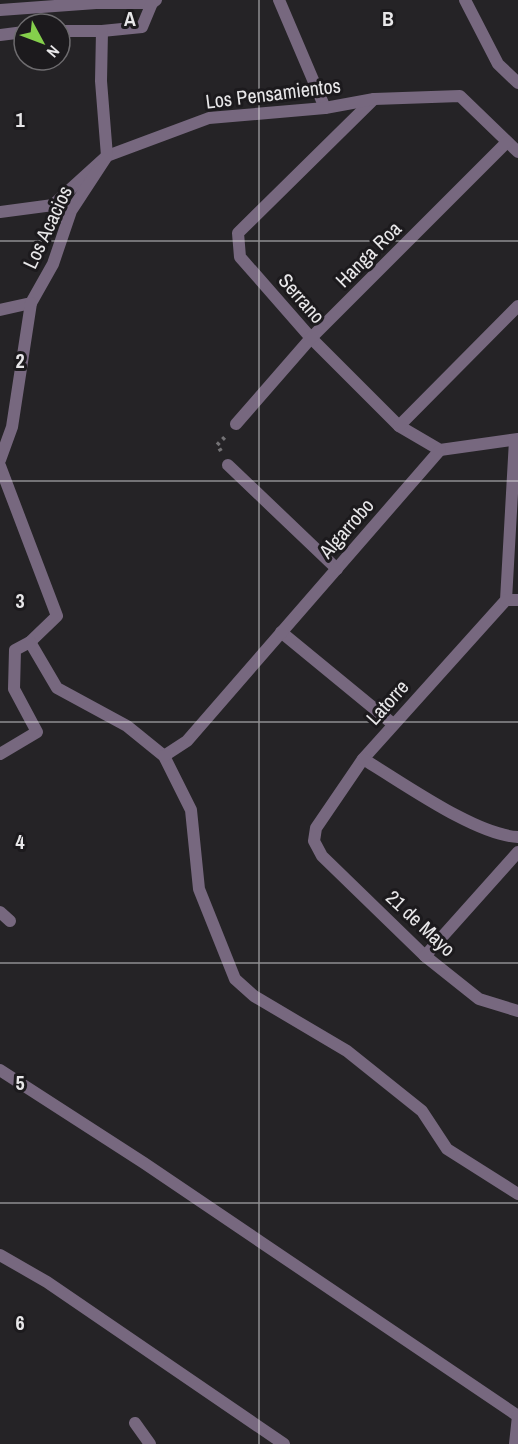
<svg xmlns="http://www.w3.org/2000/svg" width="518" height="1444" font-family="'Archivo Narrow',sans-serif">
<rect width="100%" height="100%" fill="#252326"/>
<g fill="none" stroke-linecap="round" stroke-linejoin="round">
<polyline stroke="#747275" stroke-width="4" stroke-dasharray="3 4.5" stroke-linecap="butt" points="221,451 217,445 226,436"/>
<g stroke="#77687f" stroke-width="12">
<polyline points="279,0 325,108"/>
<polyline points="465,0 498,64 518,83"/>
<polyline points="0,10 96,3 152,3 156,0"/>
<polyline points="60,31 102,31 142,27 152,3"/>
<polyline points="0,35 24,32"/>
<polyline points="374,99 238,233 240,257 311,338 399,426 440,450 518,439"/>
<polyline points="0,212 53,205 107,156 209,118 325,108 374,99 460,96 518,152"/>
<polyline points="0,310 31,303 53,264 71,211 107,156 101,81 102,31"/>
<polyline points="236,424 311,338 507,142"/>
<polyline points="399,426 518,306"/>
<polyline points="515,440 506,600 363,759 316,828 314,841 322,856 425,956 479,999 518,1011"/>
<polyline points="0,460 12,427 31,303"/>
<polyline points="228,465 337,569"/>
<polyline points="0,466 57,616 30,642"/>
<polyline points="506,600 518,600"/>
<polyline points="281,632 393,724"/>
<polyline points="0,754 37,732 14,689 15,650 30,642 57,688 127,726 164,756 191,810 199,889 235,979 254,996 347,1051 422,1111 447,1149 518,1194"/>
<polyline points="164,756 187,741 440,450"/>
<path d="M363 759C402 782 475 835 518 837"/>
<polyline points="0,912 10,921"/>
<polyline points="425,956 518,852"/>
<polyline points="0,1070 144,1163 518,1416"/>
<polyline points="0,1255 47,1282 284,1444"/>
<polyline points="135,1423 150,1444"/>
<polyline points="515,1444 518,1416"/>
</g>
</g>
<path fill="none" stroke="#e8e7e9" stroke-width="1.5" stroke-opacity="0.55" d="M259 0V1444M0 241H518M0 481H518M0 722H518M0 963H518M0 1203H518"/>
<g text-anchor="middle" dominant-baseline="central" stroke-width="6" stroke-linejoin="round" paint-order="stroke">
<g font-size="20" fill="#e8e7e9" stroke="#1c1a1d">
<text transform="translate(273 93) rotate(-7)">Los Pensamientos</text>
<text transform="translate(47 227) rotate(-65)">Los Acacios</text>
<text transform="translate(368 254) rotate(-45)">Hanga Roa</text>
<text transform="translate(302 298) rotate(49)">Serrano</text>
<text transform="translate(346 528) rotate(-49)">Algarrobo</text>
<text transform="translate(387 702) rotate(-48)">Latorre</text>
<text transform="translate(421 923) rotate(43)">21 de Mayo</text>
</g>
</g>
<g font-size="20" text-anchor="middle" font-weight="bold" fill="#e8e7e9" stroke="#1c1a1d" stroke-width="6" stroke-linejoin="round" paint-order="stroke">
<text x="130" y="26">A</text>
<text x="388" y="26">B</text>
<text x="20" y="127">1</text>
<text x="20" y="368">2</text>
<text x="20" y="608">3</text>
<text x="20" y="849">4</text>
<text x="20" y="1090">5</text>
<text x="20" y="1330">6</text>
</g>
<g transform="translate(42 42) rotate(131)"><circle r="28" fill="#1c1a1d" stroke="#6e6c6f" stroke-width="1.5"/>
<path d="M0-4.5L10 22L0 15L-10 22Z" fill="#85cf4c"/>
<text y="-9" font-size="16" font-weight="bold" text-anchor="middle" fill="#e8e7e9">N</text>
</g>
</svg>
